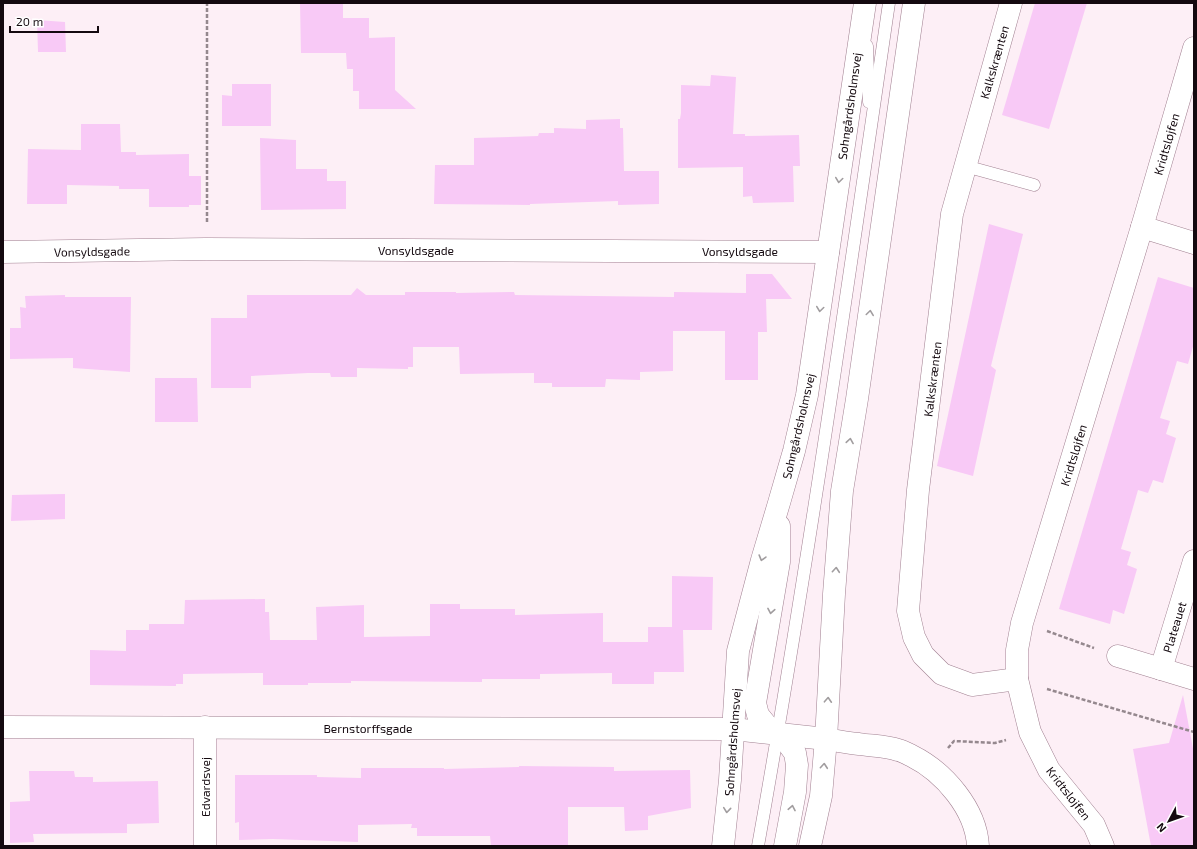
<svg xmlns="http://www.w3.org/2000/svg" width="1197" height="849" font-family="'Exo 2',sans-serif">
<rect width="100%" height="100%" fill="#fdeff6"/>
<g fill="#f8c9f6">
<polygon points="300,3 343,3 343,18 369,18 369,38 395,37 395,90 416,109 359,109 359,91 353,91 353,69 347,69 346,53 301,53"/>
<polygon points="1035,3 1087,3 1049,129 1002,115"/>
<polygon points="37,20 65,22 66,52 38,52"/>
<polygon points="711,75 736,77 733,134 745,134 745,136 799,135 800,166 793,166 794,202 753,203 752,196 743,197 743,167 678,168 678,119 680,119 681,113 681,85 710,86"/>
<polygon points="232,84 271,84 271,126 222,126 222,95 232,96"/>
<polygon points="620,119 620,128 623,128 624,171 659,171 659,204 618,205 618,201 530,204 530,205 434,204 435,165 474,165 474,138 538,136 539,133 554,133 554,128 586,129 586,120"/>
<polygon points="81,124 120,124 121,152 136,152 136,155 189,154 189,176 201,176 201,205 189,205 189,207 149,207 149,189 119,189 119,186 67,185 67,204 27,204 28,149 81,150"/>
<polygon points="260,138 296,140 296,169 327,169 327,181 346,181 346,209 261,210"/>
<polygon points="989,224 1023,234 991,366 996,370 973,476 937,466"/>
<polygon points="746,274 772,274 792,299 766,299 767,332 758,332 758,380 725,380 725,331 673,331 673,371 640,372 640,380 606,379 605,387 552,387 552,383 534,383 534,373 460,374 459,347 413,347 413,367 408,367 408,369 357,368 357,377 331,377 330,373 308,373 251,376 251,388 211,388 211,318 247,318 247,295 351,295 357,288 366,295 405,295 405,292 456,292 456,293 514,292 515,295 674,297 674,292 746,293"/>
<polygon points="1158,277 1194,288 1194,343 1188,364 1177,361 1160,418 1170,421 1166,434 1176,438 1163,483 1153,480 1148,493 1138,490 1121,549 1131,552 1127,565 1137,569 1124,614 1113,610 1110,624 1059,609"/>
<polygon points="65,295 65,297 131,297 130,372 73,368 73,358 10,359 10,328 21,328 20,307 26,308 25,296"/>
<polygon points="155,378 197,378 198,422 155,422"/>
<polygon points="65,494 65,519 11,521 12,495"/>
<polygon points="672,576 713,577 712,630 683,630 684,672 654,672 654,684 612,684 612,673 540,674 540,679 482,679 482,682 351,681 351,683 308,683 308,685 263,685 263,673 183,674 183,684 176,684 176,686 90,685 90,650 126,651 126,630 149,630 149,624 184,624 185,600 265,599 265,612 269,612 270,640 317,640 316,607 364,605 364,637 430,636 430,604 460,604 460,609 515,609 515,615 603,613 603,642 648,642 648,627 672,627"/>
<polygon points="1183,695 1194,754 1194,846 1151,846 1133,749 1169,743"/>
<polygon points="519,766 614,767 614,771 690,770 691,808 648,816 648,830 625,831 624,807 568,807 568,846 491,846 490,836 417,836 417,828 411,828 412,824 358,825 358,842 273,839 239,840 239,822 235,823 235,775 317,775 317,777 361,778 361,768 444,768 444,769 519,767"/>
<polygon points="29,771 74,771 75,777 93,777 93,782 158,781 159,823 127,824 127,833 33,834 34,842 10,843 10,802 30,801"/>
</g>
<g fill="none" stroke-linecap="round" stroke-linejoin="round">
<defs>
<g id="lane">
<polyline points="867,46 869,102"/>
<polyline points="965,166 1034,185"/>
<path d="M758 846C808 566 848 284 889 3"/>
</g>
<g id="street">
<polyline points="1011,3 952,214 918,490 908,611 914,637 923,655 942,674 972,685 1017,679"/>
<polyline points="1142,227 1194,243"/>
<polyline points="3,252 206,249 828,252"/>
<polyline points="1118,656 1194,679"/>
<polyline points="1161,669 1194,561"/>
<polyline points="3,727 733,729"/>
<path d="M826 739C837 741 848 743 859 744 872 746 886 746 898 750 903 751 908 754 912 756 944 772 976 809 978 846"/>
<polyline points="205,846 205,727"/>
<polyline points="1103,846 1094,825 1049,770 1030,732 1017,679 1017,650 1022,623 1142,227 1194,48"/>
</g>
<g id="secondary">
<polyline points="779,526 779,562 755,703 758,715 767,726 787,742 795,753 797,765 795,792 785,846"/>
<polyline points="733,729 826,739"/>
<polyline points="723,846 730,780 738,651 762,560 779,503 794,451 807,395 865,3"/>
<polyline points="810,846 821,796 826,739 834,594 842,491 857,399 914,3"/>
</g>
</defs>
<use href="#lane" stroke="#a18091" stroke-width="13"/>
<use href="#street" stroke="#a18091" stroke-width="23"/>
<use href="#secondary" stroke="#a18091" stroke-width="23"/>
<g stroke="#95888e" stroke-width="2.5" stroke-dasharray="4 2" stroke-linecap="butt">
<polyline points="207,222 207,3"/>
<polyline points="1047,631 1094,648"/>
<polyline points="1047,689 1194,732"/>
<polyline points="948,748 954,741 995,743 1006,740"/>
</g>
<use href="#lane" stroke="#fff" stroke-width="12"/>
<use href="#street" stroke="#fff" stroke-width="22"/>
<use href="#secondary" stroke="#fff" stroke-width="22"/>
</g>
<defs><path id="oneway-chevron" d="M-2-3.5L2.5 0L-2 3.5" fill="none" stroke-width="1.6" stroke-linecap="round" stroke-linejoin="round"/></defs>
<g stroke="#a19d9f">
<use href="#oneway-chevron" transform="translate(839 180) rotate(98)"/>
<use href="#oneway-chevron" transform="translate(820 309) rotate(98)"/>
<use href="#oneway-chevron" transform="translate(870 313) rotate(-82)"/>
<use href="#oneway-chevron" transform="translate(850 441) rotate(-81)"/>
<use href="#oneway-chevron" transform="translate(762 558) rotate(106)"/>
<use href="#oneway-chevron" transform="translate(836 570) rotate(-85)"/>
<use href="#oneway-chevron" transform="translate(771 611) rotate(100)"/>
<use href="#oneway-chevron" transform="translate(828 700) rotate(-87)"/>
<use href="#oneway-chevron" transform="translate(824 766) rotate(-85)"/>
<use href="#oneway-chevron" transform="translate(792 808) rotate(-79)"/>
<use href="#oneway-chevron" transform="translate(727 810) rotate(96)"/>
</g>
<g text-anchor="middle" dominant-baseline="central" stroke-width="4" stroke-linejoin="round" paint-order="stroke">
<g font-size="12" fill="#14090f" stroke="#fff">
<text transform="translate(994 62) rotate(-74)">Kalkskrænten</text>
<text transform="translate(849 106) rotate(-82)">Sohngårdsholmsvej</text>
<text transform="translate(1166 144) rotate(-74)">Kridtsløjfen</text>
<text x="416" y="250">Vonsyldsgade</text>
<text transform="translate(92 251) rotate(-1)">Vonsyldsgade</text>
<text x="740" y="251">Vonsyldsgade</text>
<text transform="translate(932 379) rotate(-83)">Kalkskrænten</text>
<text transform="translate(798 426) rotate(-77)">Sohngårdsholmsvej</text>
<text transform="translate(1073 455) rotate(-73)">Kridtsløjfen</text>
<text transform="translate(1174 627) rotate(-73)">Plateauet</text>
<text x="368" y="728">Bernstorffsgade</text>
<text transform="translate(732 742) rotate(-86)">Sohngårdsholmsvej</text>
<text transform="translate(205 787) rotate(-90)">Edvardsvej</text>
<text transform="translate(1069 793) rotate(52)">Kridtsløjfen</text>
</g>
</g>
<rect width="1197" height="849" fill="none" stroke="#14090f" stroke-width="8"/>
<g transform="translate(1169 821) rotate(229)" stroke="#ffffff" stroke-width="3" paint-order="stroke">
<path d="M0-3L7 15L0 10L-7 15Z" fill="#14090f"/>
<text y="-6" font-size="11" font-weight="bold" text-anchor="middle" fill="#14090f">N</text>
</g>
<path d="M10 26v6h88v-6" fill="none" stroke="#14090f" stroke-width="2"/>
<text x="16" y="26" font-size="12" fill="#14090f" stroke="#ffffff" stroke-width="3" paint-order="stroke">20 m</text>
</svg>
